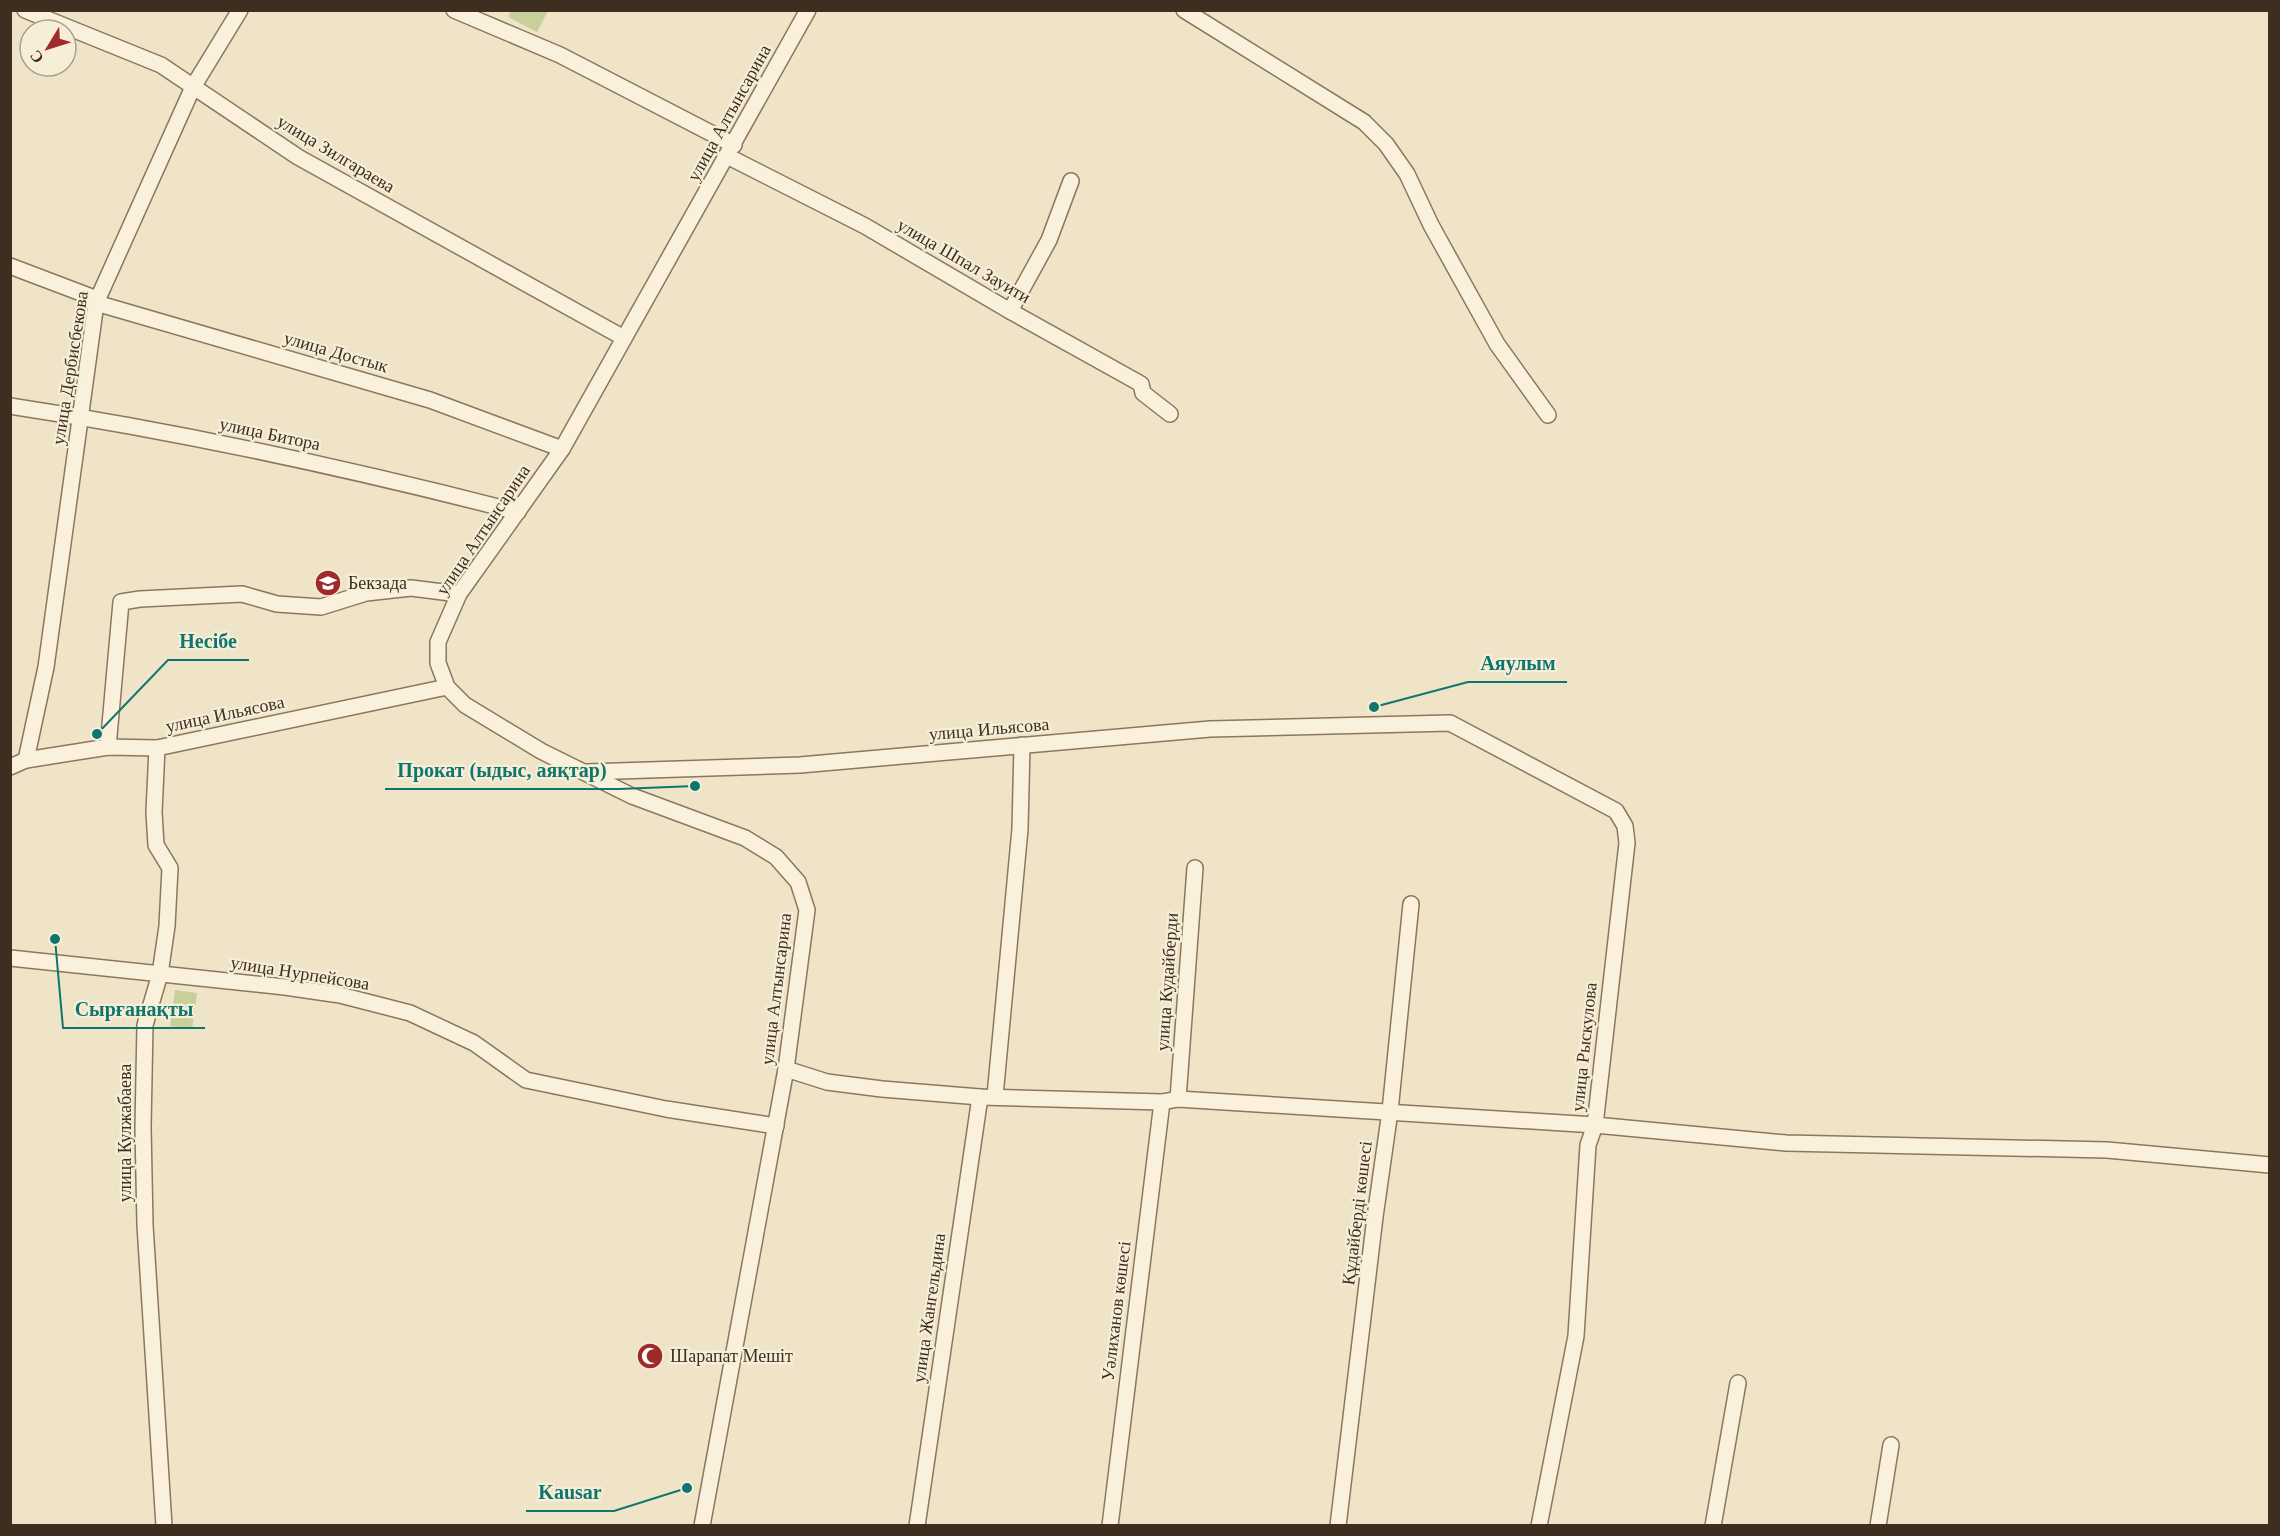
<svg xmlns="http://www.w3.org/2000/svg" width="2280" height="1536" font-family="Georgia,serif">
<rect width="100%" height="100%" fill="#f0e4c8"/>
<g fill="#c9cf9b">
<polygon points="511,11 511,10 548,11 537,32 508,17"/>
<polygon points="175,990 197,993 192,1029 170,1026"/>
</g>
<g fill="none" stroke-linecap="round" stroke-linejoin="round">
<defs>
<g id="minor">
<polyline points="25,10 161,65 298,157 624,338"/>
<polyline points="454,10 560,55 734,145"/>
<polyline points="1184,10 1364,122 1386,144 1407,174 1431,225 1497,344 1548,415"/>
<polyline points="727,156 865,226 1010,311 1141,384 1143,393 1170,414"/>
<polyline points="10,266 97,299"/>
<polyline points="96,303 430,400 562,449"/>
<polyline points="1010,311 1049,240 1071,181"/>
<path d="M10 406C182 432 351 469 518 512"/>
<polyline points="108,747 121,602 140,599 242,594 277,604 321,607 366,593 411,588 459,594"/>
<polyline points="157,748 154,812 156,845 170,868 167,926 160,974 145,1025 143,1127 145,1225 164,1526"/>
<polyline points="26,760 46,667 96,303 193,87 240,10"/>
<polyline points="10,767 26,760 108,747 157,748 447,687"/>
<polyline points="587,772 800,765 1210,729 1450,723 1616,811 1625,826 1627,843 1595,1125 1588,1145 1576,1336 1539,1526"/>
<polyline points="10,958 285,987 340,995 410,1013 474,1043 526,1080 666,1109 776,1126"/>
<polyline points="786,1069 827,1082 882,1089 980,1097 1162,1102 1178,1099 1595,1125 1786,1143 2107,1150 2270,1165"/>
<polyline points="995,1096 1020,829 1022,745"/>
<polyline points="1178,1099 1195,868"/>
<polyline points="702,1526 786,1069 807,910 798,882 776,857 745,838 632,796 541,751 465,705 447,687 438,663 438,642 459,594 562,449 808,10"/>
<polyline points="917,1526 980,1097"/>
<polyline points="1110,1526 1162,1102"/>
<polyline points="1338,1526 1375,1217 1390,1111 1411,904"/>
<polyline points="1713,1526 1738,1383"/>
<polyline points="1878,1526 1891,1445"/>
</g>
</defs>
<use href="#minor" stroke="#8d765c" stroke-width="18"/>
<use href="#minor" stroke="#faf1dc" stroke-width="15"/>
</g>
<defs>
<symbol id="school-disc" viewBox="-11 -11 22 22"><circle r="9.5" fill="#9e2a2b" stroke="#f7eed8"/><path d="M0-5L7-2L0 1L-7-2ZM-4 1L0 2.5L4 1V4Q0 6-4 4Z" fill="#fff"/></symbol>
<symbol id="mosque-disc" viewBox="-11 -11 22 22"><circle r="9.5" fill="#9e2a2b" stroke="#f7eed8"/><path d="M3.5-4.9A6 6 0 1 0 3.5 4.9A5 5 0 1 1 3.5-4.9Z" fill="#fff"/></symbol>
</defs>
<g fill-rule="evenodd">
<use href="#school-disc" x="313" y="568" width="30" height="30"/>
<use href="#mosque-disc" x="635" y="1341" width="30" height="30"/>
</g>
<g text-anchor="middle" dominant-baseline="central" stroke-width="4.5" stroke-linejoin="round" paint-order="stroke">
<g font-size="18" fill="#3d2e20" stroke="#f7eed8">
<text transform="translate(729 113) rotate(-61)">улица Алтынсарина</text>
<text transform="translate(336 154) rotate(31)">улица Зилгараева</text>
<text transform="translate(964 261) rotate(30)">улица Шпал Зауити</text>
<text transform="translate(336 352) rotate(16)">улица Достык</text>
<text transform="translate(70 368) rotate(-81)">улица Дербисбекова</text>
<text transform="translate(270 434) rotate(12)">улица Битора</text>
<text transform="translate(483 530) rotate(-56)">улица Алтынсарина</text>
<text transform="translate(225 714) rotate(-12)">улица Ильясова</text>
<text transform="translate(989 729) rotate(-5)">улица Ильясова</text>
<text transform="translate(300 973) rotate(9)">улица Нурпейсова</text>
<text transform="translate(1167 982) rotate(-86)">улица Кудайберди</text>
<text transform="translate(776 989) rotate(-83)">улица Алтынсарина</text>
<text transform="translate(1584 1047) rotate(-84)">улица Рыскулова</text>
<text transform="translate(125 1133) rotate(-90)">улица Кулжабаева</text>
<text transform="translate(1357 1213) rotate(-83)">Құдайберді көшесі</text>
<text transform="translate(929 1308) rotate(-82)">улица Жангельдина</text>
<text transform="translate(1116 1311) rotate(-83)">Уәлиханов көшесі</text>
</g>
<g font-size="18" fill="#3d2e20" stroke="#f7eed8" text-anchor="start">
<text x="348" y="583">Бекзада</text>
<text x="670" y="1356">Шарапат Мешіт</text>
</g>
</g>
<path fill="none" stroke="#0f766e" stroke-width="2" d="M97 734L168 660H249M1374 707L1468 682H1567M695 786L619 789H385M55 939L63 1028H205M687 1488L614 1511H526"/>
<g fill="#0f766e" stroke="#f7eed8" stroke-width="2">
<circle cx="97" cy="734" r="6"/>
<circle cx="1374" cy="707" r="6"/>
<circle cx="695" cy="786" r="6"/>
<circle cx="55" cy="939" r="6"/>
<circle cx="687" cy="1488" r="6"/>
</g>
<g font-size="20" text-anchor="middle" font-weight="bold" fill="#0f766e" stroke="#f7eed8" stroke-width="4.5" stroke-linejoin="round" paint-order="stroke">
<text x="208" y="648">Несібе</text>
<text x="1518" y="670">Аяулым</text>
<text x="502" y="777">Прокат (ыдыс, аяқтар)</text>
<text x="134" y="1016">Сырғанақты</text>
<text x="570" y="1499">Kausar</text>
</g>
<rect width="2280" height="1536" fill="none" stroke="#3d2e20" stroke-width="24"/>
<g transform="translate(48 48) rotate(232)"><circle r="28" fill="#f7eed8" stroke="#ada18e" stroke-width="1.5"/>
<path d="M0-4.5L10 22L0 15L-10 22Z" fill="#9e2a2b"/>
<text y="-9" font-size="16" font-weight="bold" text-anchor="middle" fill="#3d2e20">С</text>
</g>
</svg>
